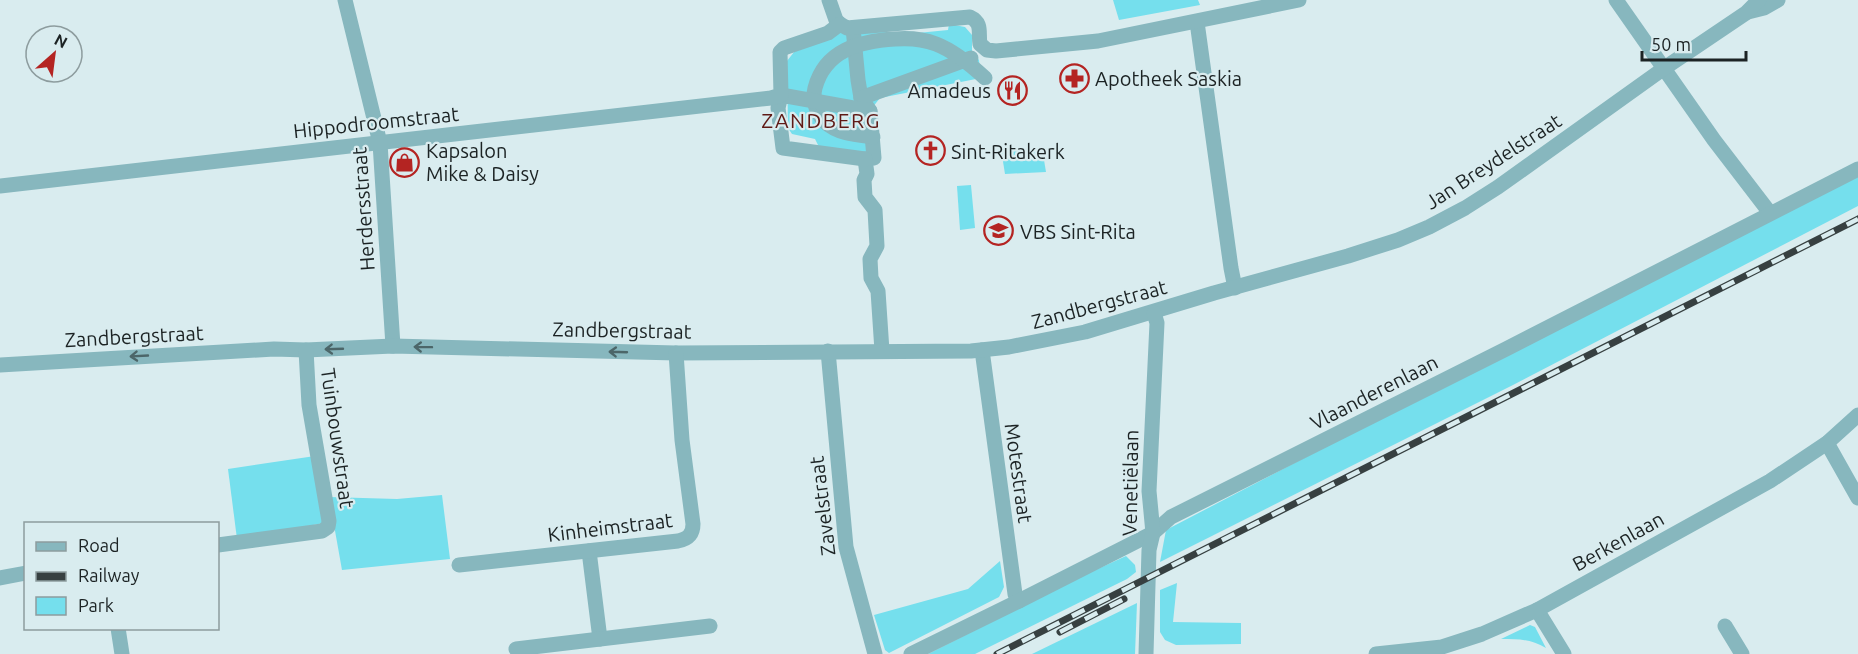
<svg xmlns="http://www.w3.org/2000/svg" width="1858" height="654" font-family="Ubuntu,sans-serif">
<rect width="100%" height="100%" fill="#d9ecef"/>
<g fill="#75dfed">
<polygon points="1113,0 1198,0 1200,5 1119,20"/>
<polygon points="949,24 965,27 972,35 972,52 979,60 981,78 880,98 872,108 877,160 819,147 815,139 792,134 788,128 787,61 794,52 837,31 887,31 887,36 948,30"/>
<polygon points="1042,148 1046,172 1005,174 1001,149"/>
<polygon points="1858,175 1858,206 1513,385 1160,562 1166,530 1446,384"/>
<polygon points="971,185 975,228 960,230 957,186"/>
<polygon points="315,456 324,523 237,539 228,469"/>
<polygon points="442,495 450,559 342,570 329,497 397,499"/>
<polygon points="1126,556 1135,565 1136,572 1127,579 975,654 928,654 1080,577"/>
<polygon points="1000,561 1004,587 999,597 889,653 885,650 874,615 968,589"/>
<polygon points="1177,583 1173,622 1241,623 1241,644 1176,645 1165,640 1160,632 1160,590"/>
<polygon points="1137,603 1135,654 1032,654"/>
<path d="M1530 625 1535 627 1546 648C1531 639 1518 639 1501 639Z"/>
</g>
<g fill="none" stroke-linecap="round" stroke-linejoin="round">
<g stroke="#87b7be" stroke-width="15">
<polyline points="345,0 380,143 393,346"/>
<polyline points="829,0 836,20 840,24"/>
<polyline points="1616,0 1714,140 1770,213"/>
<polyline points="1748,12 1764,8 1778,0"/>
<polyline points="1197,22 1231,268 1235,288"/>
<polyline points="853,28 858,80 861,98 870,111 874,158 865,159 867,174 864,180 865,197 875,210 877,246 870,259 871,278 878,291 882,351"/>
<polyline points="861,98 971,58"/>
<path d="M873 137C857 135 838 134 825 122 816 113 812 100 815 88 825 50 860 41 895 39 908 38 923 39 936 44 954 51 971 65 985 78"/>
<polyline points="865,159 783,148 778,108 781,95 870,111"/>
<path d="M0 186 771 98 781 95 780 52 784 48 828 33 840 24 847 28 970 17C983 23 978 33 980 44L987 50 996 51 1098 41 1299 0"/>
<polyline points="982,350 1015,594 1019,601"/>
<polyline points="828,351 846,547 875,654"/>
<polyline points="0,365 274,349 306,350 393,346 676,353 971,351 1009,347 1085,332 1214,293 1348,256 1398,240 1429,227 1465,208 1498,187 1663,69 1746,13 1759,0"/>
<polyline points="1827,443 1858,498"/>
<polyline points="218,545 322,531 328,527 329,521 309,405 306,350"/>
<polyline points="589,551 600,639"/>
<path d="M459 565 678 541C688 539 693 534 693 524L682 440 676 353"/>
<polyline points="0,578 26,573"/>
<polyline points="1537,610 1564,654"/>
<polyline points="1725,626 1742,654"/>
<polyline points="118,628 122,654"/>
<polyline points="516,649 710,626"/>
<polyline points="911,654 1019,601 1153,533 1171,517 1506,349 1858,169"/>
<polyline points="1146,654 1149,550 1153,533 1149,491 1157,323 1154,313"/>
<polyline points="1376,654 1442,647 1482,634 1537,610 1770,481 1827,443 1858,415"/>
</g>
<defs>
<g id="rail">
<polyline points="1060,632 1124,599"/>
<polyline points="997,654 1858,219"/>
</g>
</defs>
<use href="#rail" stroke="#374041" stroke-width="7"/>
<use href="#rail" stroke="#d9ecef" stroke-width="4.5" stroke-dasharray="14" stroke-linecap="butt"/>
</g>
<defs><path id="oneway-shaft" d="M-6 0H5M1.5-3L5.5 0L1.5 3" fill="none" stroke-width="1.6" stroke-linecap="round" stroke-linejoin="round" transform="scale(1.5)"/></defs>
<g stroke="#4c6669">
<use href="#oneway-shaft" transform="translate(423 347) rotate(-179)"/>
<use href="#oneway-shaft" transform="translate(334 349) rotate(178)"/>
<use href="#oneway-shaft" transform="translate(618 352) rotate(-178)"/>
<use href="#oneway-shaft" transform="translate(139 356) rotate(177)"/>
</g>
<defs>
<symbol id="pharmacy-ring" viewBox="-11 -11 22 22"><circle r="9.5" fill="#d9ecef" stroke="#b42422" stroke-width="1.5"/><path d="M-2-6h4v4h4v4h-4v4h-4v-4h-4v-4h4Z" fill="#b42422"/></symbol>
<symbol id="restaurant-ring" viewBox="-11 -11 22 22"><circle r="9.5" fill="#d9ecef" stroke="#b42422" stroke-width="1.5"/><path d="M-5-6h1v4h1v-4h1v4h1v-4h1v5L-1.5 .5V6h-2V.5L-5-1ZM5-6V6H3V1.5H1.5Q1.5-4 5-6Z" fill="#b42422"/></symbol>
<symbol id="church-ring" viewBox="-11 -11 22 22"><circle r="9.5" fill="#d9ecef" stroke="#b42422" stroke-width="1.5"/><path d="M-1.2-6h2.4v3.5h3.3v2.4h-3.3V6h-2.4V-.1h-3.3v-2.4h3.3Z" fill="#b42422"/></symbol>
<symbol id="shop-ring" viewBox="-11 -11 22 22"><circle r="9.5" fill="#d9ecef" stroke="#b42422" stroke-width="1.5"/><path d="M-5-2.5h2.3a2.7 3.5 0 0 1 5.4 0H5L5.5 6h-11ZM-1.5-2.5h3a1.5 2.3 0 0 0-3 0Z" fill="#b42422"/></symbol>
<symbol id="school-ring" viewBox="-11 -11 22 22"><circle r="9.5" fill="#d9ecef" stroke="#b42422" stroke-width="1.5"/><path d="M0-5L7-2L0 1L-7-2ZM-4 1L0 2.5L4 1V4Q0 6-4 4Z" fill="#b42422"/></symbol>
</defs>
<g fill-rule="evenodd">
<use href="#pharmacy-ring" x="1058" y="62" width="33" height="33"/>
<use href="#restaurant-ring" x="996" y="74" width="33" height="33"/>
<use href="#church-ring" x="914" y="134" width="33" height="33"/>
<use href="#shop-ring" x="388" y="146" width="33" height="33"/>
<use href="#school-ring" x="982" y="214" width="33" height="33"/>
</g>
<g text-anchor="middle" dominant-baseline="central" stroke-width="4.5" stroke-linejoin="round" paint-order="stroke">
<g font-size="20" fill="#1c2324" stroke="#d9ecef" text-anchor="start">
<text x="1095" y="78">Apotheek Saskia</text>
<text x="991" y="90" text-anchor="end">Amadeus</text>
<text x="426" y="150">Kapsalon<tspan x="426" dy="23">Mike &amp; Daisy</tspan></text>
<text x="951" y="151">Sint-Ritakerk</text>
<text x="1020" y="231">VBS Sint-Rita</text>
</g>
<g font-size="20" fill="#1c2324" stroke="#d9ecef">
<text transform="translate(376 122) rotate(-6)">Hippodroomstraat</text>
<text transform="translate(1493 161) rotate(-33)">Jan Breydelstraat</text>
<text transform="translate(363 209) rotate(-94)">Herdersstraat</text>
<text transform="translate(1099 304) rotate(-15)">Zandbergstraat</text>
<text transform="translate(622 330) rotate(1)">Zandbergstraat</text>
<text transform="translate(134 336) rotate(-3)">Zandbergstraat</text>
<text transform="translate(1374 392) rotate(-27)">Vlaanderenlaan</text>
<text transform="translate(338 438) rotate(82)">Tuinbouwstraat</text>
<text transform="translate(1019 473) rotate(82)">Motestraat</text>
<text transform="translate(1130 483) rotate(-89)">Venetiëlaan</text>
<text transform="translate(822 506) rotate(-97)">Zavelstraat</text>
<text transform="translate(610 527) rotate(-7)">Kinheimstraat</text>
<text transform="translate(1618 541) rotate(-29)">Berkenlaan</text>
</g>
<g font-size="21" letter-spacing="1.5" fill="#5f1a16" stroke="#d9ecef">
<text x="821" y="120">ZANDBERG</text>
</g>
</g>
<rect x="24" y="522" width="195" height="108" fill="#d9ecef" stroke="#8d9c9e" stroke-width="1.5"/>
<rect x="36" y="542" width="30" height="9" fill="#87b7be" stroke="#8d9c9e" stroke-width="1.5"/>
<text x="78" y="552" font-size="18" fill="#1c2324">Road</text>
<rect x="36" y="572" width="30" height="9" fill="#374041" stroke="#8d9c9e" stroke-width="1.5"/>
<text x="78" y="582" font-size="18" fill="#1c2324">Railway</text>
<rect x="36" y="597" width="30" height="18" fill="#75dfed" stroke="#8d9c9e" stroke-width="1.5"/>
<text x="78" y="612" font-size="18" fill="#1c2324">Park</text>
<g transform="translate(54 54) rotate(28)"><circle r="28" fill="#d9ecef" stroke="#8d9c9e" stroke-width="1.5"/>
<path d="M0-4.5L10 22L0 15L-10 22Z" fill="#b42422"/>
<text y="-9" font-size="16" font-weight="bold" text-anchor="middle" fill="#1c2324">N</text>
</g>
<path d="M1642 51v9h104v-9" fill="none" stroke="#1c2324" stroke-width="3"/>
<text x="1651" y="51" font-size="18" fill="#1c2324" stroke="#d9ecef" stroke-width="4.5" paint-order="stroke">50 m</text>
</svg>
